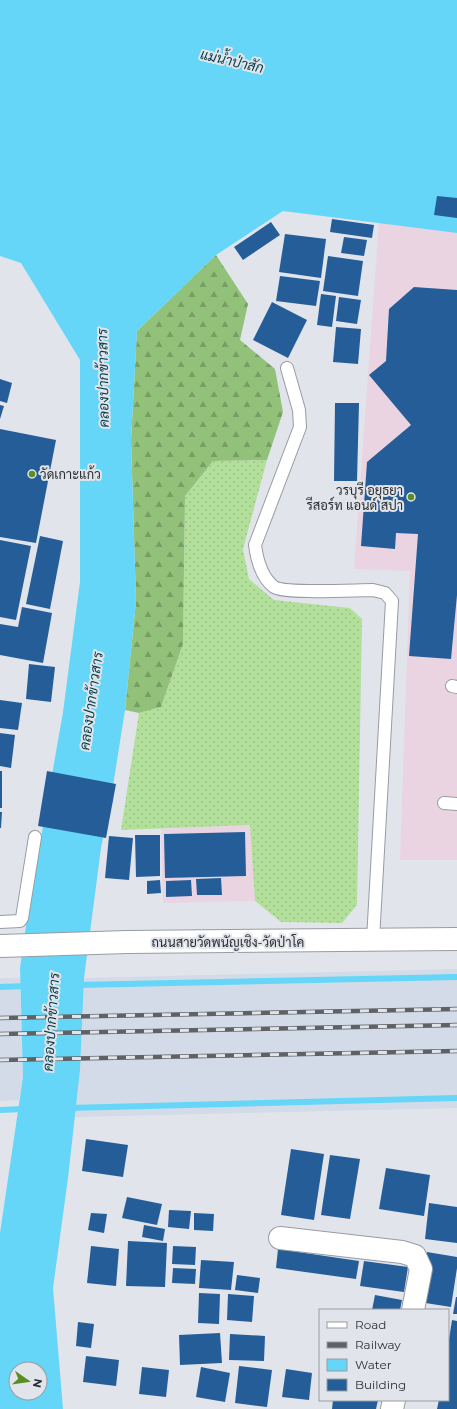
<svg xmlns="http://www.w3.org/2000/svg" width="457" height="1409" font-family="Montserrat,Sarabun,sans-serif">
<defs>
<pattern id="grass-dots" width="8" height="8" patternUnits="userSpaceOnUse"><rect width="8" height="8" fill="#b2e09b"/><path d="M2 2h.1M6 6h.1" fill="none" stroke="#99c086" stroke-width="1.8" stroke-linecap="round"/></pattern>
<pattern id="forest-firs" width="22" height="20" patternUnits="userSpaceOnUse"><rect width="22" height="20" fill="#92c279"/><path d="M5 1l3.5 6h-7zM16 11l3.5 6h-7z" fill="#789e64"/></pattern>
</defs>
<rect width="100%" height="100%" fill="#e1e5eb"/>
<g fill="#ead4e1">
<polygon points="379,223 457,233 457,860 400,860 410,571 354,569"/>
<polygon points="250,825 255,901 163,903 161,829"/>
</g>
<g fill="#d2dbe7">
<polygon points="457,969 457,1108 75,1117 80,1070 84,978"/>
<polygon points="0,978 20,978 23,1077 19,1100 0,1101"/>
</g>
<polygon fill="url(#grass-dots)" points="267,460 243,549 249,579 274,600 350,608 362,619 357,905 342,923 281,922 255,901 250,825 121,830 139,713 161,707 183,644 185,496 213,461"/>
<polygon fill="url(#forest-firs)" points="216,255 248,304 240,340 275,369 283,412 267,460 213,461 185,496 183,644 161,707 139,713 125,710 136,601 131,440 137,331"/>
<path fill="#65d6f8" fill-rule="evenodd" d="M0 0H457V233L283 211 216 255 137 331 131 440 136 601 125 710 112 792 101 848 84 978 80 1070 68 1178 53 1288 63 1409H0V1233L23 1077 20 968 28 912 63 712 80 582V360L21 263 0 256ZM16 1369H40V1393H16Z"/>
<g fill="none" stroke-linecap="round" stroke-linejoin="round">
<g stroke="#65d6f8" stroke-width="6">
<polyline points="76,985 457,977"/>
<polyline points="0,987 28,986"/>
<polyline points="68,1108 457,1098"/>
<polyline points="0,1110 24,1109"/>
</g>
</g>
<g fill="#255d98">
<polygon points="437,196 457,198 457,218 434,215"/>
<polygon points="332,219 374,225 372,238 330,232"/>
<polygon points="271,222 280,235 243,260 234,247"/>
<polygon points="285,234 326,239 321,278 279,272"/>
<polygon points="344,237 367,240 364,256 341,253"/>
<polygon points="328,256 363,261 358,296 323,291"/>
<polygon points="280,276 320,281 316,306 276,301"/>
<polygon points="414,287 457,290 457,595 451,659 409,656 418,534 396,533 395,549 361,546 367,462 411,425 369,375 386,361 389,309"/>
<polygon points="321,294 336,296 332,327 317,325"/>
<polygon points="339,297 361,300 357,324 336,321"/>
<polygon points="272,302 307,320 288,358 253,340"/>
<polygon points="336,327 361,329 358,364 333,362"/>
<polygon points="0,379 12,383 7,403 0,401"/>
<polygon points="335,403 359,403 357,481 334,481"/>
<polygon points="0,405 4,406 0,419"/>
<polygon points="0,429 56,440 36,543 0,537"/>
<polygon points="40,536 63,541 50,609 26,604"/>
<polygon points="0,540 31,546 16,620 0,617"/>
<polygon points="22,607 52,613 43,663 0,655 0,624 18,627"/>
<polygon points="29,664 55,667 51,702 26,699"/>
<polygon points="0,700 22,703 18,730 0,728"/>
<polygon points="0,733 15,735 11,768 0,766"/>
<rect x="0" y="771" width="2" height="37"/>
<polygon points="47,771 116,784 106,838 38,826"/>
<polygon points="0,812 2,812 1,828 0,828"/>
<polygon points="245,832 246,876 165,878 164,834"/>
<polygon points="135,835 160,835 160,876 136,877"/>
<polygon points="109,836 133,838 129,880 105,878"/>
<polygon points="221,878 222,895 197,895 196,879"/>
<polygon points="160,880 161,893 147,894 147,881"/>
<polygon points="191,880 192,896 166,897 166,881"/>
<polygon points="86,1139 128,1145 123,1177 82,1171"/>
<polygon points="291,1149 324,1154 314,1220 281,1215"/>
<polygon points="330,1155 360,1159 350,1219 321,1215"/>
<polygon points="386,1168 430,1175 424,1216 379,1209"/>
<polygon points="127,1197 162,1204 157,1225 122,1218"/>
<polygon points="429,1203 457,1207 457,1243 425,1239"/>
<polygon points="169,1210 191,1211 189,1229 168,1227"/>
<polygon points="91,1213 107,1214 104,1233 88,1230"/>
<polygon points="194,1213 214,1214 213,1231 194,1230"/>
<polygon points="144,1225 165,1229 163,1241 142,1237"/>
<polygon points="128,1241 167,1243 165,1287 126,1286"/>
<polygon points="91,1246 119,1249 116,1286 87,1283"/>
<polygon points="173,1246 196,1247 195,1265 172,1264"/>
<polygon points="278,1249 359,1261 356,1279 276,1268"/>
<polygon points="427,1252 457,1257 457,1268 451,1307 419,1302"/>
<polygon points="201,1260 234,1262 231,1290 199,1288"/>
<polygon points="364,1261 408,1267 404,1292 360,1286"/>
<polygon points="173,1268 196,1269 195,1284 172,1283"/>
<polygon points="237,1275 260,1278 258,1293 235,1290"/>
<polygon points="199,1293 220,1294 219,1324 198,1323"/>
<polygon points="228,1294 254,1296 252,1322 227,1320"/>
<polygon points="375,1295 402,1300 400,1310 372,1310"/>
<polygon points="456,1297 457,1297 457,1314 453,1314"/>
<polygon points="452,1320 457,1321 457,1409 437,1409 439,1400 448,1400 448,1346"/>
<polygon points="78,1322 94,1324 91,1348 76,1346"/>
<polygon points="220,1333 222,1363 180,1365 179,1335"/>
<polygon points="230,1334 265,1336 264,1361 229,1360"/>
<polygon points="86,1356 119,1360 116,1386 83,1382"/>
<polygon points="239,1366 272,1370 267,1407 235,1403"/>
<polygon points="142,1367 169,1370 166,1397 139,1394"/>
<polygon points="201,1367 230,1373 225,1402 196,1397"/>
<polygon points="286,1369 312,1373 309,1400 282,1397"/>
<polygon points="333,1400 378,1400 376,1409 332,1409"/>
</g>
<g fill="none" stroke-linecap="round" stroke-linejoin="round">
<defs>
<g id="lane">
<path d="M287 368 299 410 300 427 255 545C257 560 261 577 274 587 285 594 355 590 373 590L385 593 392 601 373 940"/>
<polyline points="452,686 457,687"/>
<polyline points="444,803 457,804"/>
<polyline points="0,922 20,921 22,918 35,837"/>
</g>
<g id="street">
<polyline points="280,1238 402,1252 415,1256 421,1269 413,1310"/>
<polyline points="392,1409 394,1400"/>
</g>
<polyline id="secondary" points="0,946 127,942 457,939"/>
</defs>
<use href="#lane" stroke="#989ca2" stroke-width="14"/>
<use href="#street" stroke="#989ca2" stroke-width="24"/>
<use href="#secondary" stroke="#989ca2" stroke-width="24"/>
<use href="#lane" stroke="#fff" stroke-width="12"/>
<use href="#street" stroke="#fff" stroke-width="22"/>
<use href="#secondary" stroke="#fff" stroke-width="22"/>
<defs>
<g id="rail">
<polyline points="0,1018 457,1009"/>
<polyline points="0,1034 457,1025"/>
<polyline points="0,1060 457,1051"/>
</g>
</defs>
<use href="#rail" stroke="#5f6165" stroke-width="4.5"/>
<use href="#rail" stroke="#e1e5eb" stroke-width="3" stroke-dasharray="9" stroke-linecap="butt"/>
</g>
<g fill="#5a8d24" stroke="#e1e5eb" stroke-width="1.5">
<circle cx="32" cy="474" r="4"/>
<circle cx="411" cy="497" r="4"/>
</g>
<g text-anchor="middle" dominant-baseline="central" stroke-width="4" stroke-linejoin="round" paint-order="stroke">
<g font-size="13" fill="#2d2e31" stroke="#e1e5eb" text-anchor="start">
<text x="40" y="474">วัดเกาะแก้ว</text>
<text x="403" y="490" text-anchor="end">วรบุรี อยุธยา<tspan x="403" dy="15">รีสอร์ท แอนด์ สปา</tspan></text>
</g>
<g font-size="13" fill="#2d2e31" stroke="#e1e5eb">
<text x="228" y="942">ถนนสายวัดพนัญเชิง-วัดป่าโค</text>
</g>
<g font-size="14" font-style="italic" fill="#063c4a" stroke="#e1e5eb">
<text transform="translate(232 61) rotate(13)">แม่น้ำป่าสัก</text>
<text transform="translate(103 378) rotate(-91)">คลองปากข้าวสาร</text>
<text transform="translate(91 701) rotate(-82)">คลองปากข้าวสาร</text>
<text transform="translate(51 1022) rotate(-86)">คลองปากข้าวสาร</text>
</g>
</g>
<rect x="319" y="1309" width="130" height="92" fill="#e1e5eb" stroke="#999ca1"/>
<rect x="327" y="1322" width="20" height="6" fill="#ffffff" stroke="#999ca1"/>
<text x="355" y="1329" font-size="12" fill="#2d2e31">Road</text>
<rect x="327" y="1342" width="20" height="6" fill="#5f6165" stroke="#999ca1"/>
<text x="355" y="1349" font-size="12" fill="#2d2e31">Railway</text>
<rect x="327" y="1359" width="20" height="12" fill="#65d6f8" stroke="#999ca1"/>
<text x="355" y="1369" font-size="12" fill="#2d2e31">Water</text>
<rect x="327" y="1379" width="20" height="12" fill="#255d98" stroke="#999ca1"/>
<text x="355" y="1389" font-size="12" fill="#2d2e31">Building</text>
<g transform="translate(28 1381) rotate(103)"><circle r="19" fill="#e1e5eb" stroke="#999ca1"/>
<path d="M0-3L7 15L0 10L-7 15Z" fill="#5a8d24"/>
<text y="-6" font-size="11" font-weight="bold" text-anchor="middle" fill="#2d2e31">N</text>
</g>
</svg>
